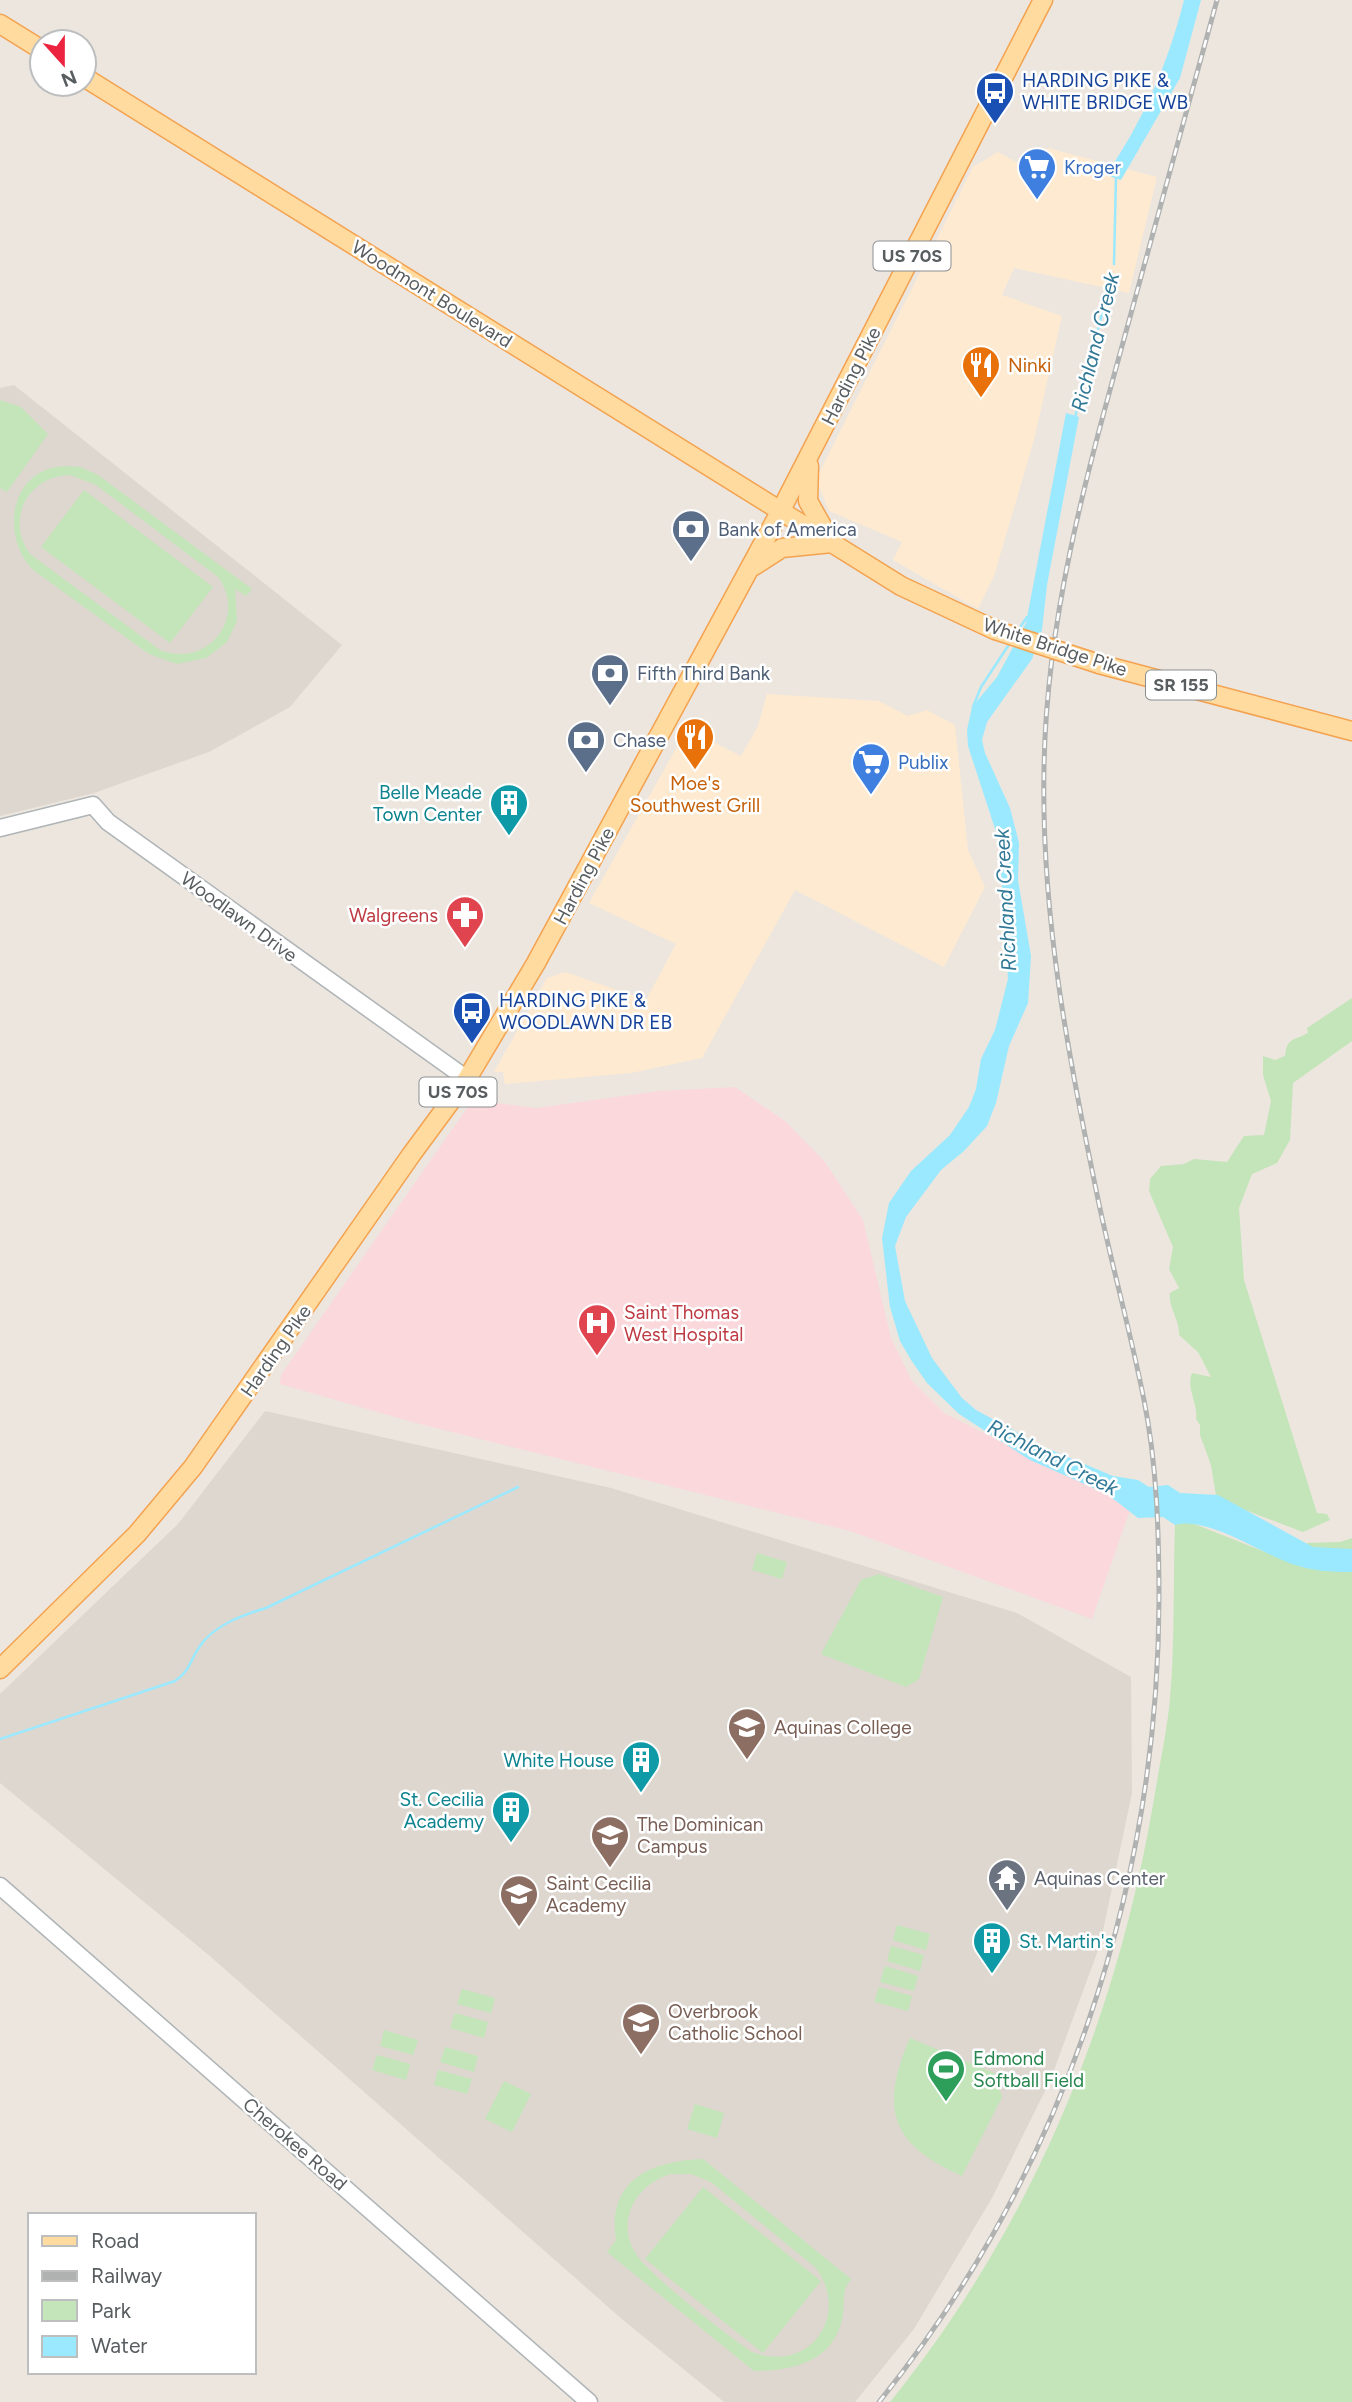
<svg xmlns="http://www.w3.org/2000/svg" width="1352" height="2402" font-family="Figtree,sans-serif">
<rect width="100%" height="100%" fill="#ece6de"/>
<g fill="#feead1">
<polygon points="1048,148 1157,177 1129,293 1014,268 1002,295 1062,316 1034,440 994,576 978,609 893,560 902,542 829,511 816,479 973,167 998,152 1036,173"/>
<polygon points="767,694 879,701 908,716 927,710 955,725 968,850 985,887 944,967 795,890 702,1058 631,1073 505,1084 503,1072 494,1072 547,978 565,972 646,1000 676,944 589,903 687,729 741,756 758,726"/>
</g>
<g fill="#ded7cf">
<polygon points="14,385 342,645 290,707 209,752 94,793 0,816 0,388"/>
<polygon points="265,1411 611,1488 1017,1613 1131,1677 1132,1793 1100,1945 1050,2081 992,2198 914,2329 855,2402 724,2402 623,2320 211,1957 0,1783 0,1694 178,1524"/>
</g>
<polygon fill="#fbd8dc" points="735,1087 785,1121 825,1162 863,1220 891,1338 912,1381 944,1413 1131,1507 1092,1619 850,1531 412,1422 280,1384 281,1375 467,1108 478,1101 536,1108 659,1091"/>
<g fill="#c3e5b9" fill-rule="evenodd">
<polygon points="0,400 21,407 48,434 7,492 0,488"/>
<path d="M66 466 80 467 98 475 252 589 246 596 235 589 237 621 227 642 206 658 177 664 149 654 33 570C0 536 9 468 66 466ZM70 475 96 485 218 577C248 618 207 669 160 650L30 554C5 519 28 476 70 475Z"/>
<polygon points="84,490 213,587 170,643 41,547"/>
<path d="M1352 998V1041L1293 1083 1290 1140 1277 1163 1252 1174 1239 1208 1244 1280 1317 1513 1327 1514 1330 1520 1303 1532 1232 1505 1216 1496 1211 1465 1200 1435V1425L1196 1419C1198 1402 1186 1389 1192 1373L1211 1377 1198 1352 1179 1335C1180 1319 1168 1308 1170 1293L1179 1288 1169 1269 1173 1247 1149 1191 1150 1179 1161 1166 1184 1164 1194 1159 1227 1162 1244 1136 1264 1135 1271 1101 1263 1075V1056L1275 1060 1285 1056C1287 1037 1294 1041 1308 1033L1307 1028Z"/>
<path d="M1187 1521 1305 1568 1307 1543 1340 1542 1352 1538V2402H890C1033 2225 1118 2017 1155 1793 1160 1762 1167 1731 1170 1699 1175 1642 1173 1583 1175 1525Z"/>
<polygon points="757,1553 787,1562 782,1579 752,1570"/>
<polygon points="879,1574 943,1597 919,1679 906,1687 821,1654 861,1580"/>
<polygon points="897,1925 930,1934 926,1950 893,1940"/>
<polygon points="891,1946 924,1955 920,1971 887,1961"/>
<polygon points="885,1966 918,1976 914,1991 880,1982"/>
<polygon points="879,1987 912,1996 908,2011 874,2002"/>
<polygon points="462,1989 495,1998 491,2013 457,2004"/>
<polygon points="455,2013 488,2022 484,2038 450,2028"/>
<polygon points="384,2030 418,2040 413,2055 380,2046"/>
<path d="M910 2038 994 2073 1002 2097 962 2176C891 2145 879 2109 910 2038Z"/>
<polygon points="445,2047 478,2056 474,2072 440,2062"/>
<polygon points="377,2055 410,2064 406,2080 372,2070"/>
<polygon points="438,2070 472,2079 467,2094 434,2085"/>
<polygon points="504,2081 531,2094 512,2132 485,2119"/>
<polygon points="695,2104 724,2113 717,2138 687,2129"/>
<path d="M703 2159 851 2279C841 2292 845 2299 843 2314 836 2361 794 2371 754 2371L607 2252 616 2240C607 2179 652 2161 703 2159ZM671 2174H691L711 2182 816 2268C851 2316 809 2374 752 2352 729 2337 649 2275 636 2254 615 2221 636 2184 671 2174Z"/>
<polygon points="703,2187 821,2281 763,2353 645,2259"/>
</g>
<g fill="#9be9ff">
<path d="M1184 0H1201L1180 78 1121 180 1106 175C1143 121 1168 64 1184 0Z"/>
<path d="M1066 413 1079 417 1047 585 1042 630 1032 659 987 722 982 740 985 753 1010 808 1019 843 1018 880 1031 956 1028 1003 1009 1046 996 1103 987 1126 964 1151 941 1170 906 1217 895 1246 905 1301 932 1358 962 1398 976 1410 1044 1447 1113 1476 1138 1480 1149 1487 1168 1485 1180 1493 1218 1495 1313 1547 1352 1549V1572C1331 1572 1312 1571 1292 1564 1260 1553 1208 1516 1175 1525L1163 1517 1138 1518 1107 1494 1030 1460 959 1414 927 1383 911 1360 900 1341 890 1307 882 1238 889 1203 911 1171 950 1135 969 1107 976 1089 981 1059 995 1030 1008 979 999 841 968 746 967 730 972 707 997 677 1026 623Z"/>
</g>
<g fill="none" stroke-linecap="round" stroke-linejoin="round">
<g stroke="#9be9ff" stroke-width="2.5">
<polyline points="1114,264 1116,176"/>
<polyline points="1075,417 1108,291"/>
<polyline points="1017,632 1027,617"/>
<polyline points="973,707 981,687 1010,643"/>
<polyline points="1178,1504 1192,1507"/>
<path d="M0 1739 175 1681C190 1671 190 1660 200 1646 214 1625 243 1615 266 1608L518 1487"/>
</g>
<defs>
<g id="secondary">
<polyline points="0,828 93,805 108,822 467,1079"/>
<polyline points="0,1886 589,2402"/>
</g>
<g id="primary">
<polyline points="0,24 42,50"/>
<polyline points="84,77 901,586 995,630"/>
<polyline points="809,466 808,501 830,540"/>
<polyline points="754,566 782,548 832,543"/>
<polyline points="1099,664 1352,731"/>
<polyline points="0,1669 137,1534 193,1467 411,1155 467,1079 536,963 780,512 1043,0"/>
</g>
</defs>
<use href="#secondary" stroke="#afb4b7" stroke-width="19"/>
<use href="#primary" stroke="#f4a24f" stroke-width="21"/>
<use href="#secondary" stroke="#fff" stroke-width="16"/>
<use href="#primary" stroke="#ffdba0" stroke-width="18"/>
<defs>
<path id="rail" d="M879 2402C1062 2175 1158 1890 1159 1600 1159 1533 1157 1465 1144 1400 1131 1334 1113 1270 1099 1204 1069 1060 1041 917 1044 769 1046 621 1085 480 1124 339 1155 226 1186 113 1217 0"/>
</defs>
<use href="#rail" stroke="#b0b1b1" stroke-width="5"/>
<use href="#rail" stroke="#fff" stroke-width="2.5" stroke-dasharray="8" stroke-linecap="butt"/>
<defs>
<polyline id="primary-bridge" points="995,630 1099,664"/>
</defs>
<use href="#primary-bridge" stroke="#f4a24f" stroke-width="21" stroke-linecap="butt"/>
<use href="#primary-bridge" stroke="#ffdba0" stroke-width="18"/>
</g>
<defs>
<symbol id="bus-pin" viewBox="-11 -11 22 30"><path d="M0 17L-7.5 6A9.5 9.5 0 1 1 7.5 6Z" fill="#1a4fb4" stroke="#fff"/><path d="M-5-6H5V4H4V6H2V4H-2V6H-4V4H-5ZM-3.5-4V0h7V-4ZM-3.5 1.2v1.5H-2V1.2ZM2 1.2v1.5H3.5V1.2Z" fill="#fff"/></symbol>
<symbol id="supermarket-pin" viewBox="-11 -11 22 30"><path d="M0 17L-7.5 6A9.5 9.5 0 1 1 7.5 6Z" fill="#3f7fe0" stroke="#fff"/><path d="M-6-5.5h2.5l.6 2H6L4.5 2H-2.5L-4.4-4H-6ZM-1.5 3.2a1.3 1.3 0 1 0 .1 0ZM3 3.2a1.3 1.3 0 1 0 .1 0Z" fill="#fff"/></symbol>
<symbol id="restaurant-pin" viewBox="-11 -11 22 30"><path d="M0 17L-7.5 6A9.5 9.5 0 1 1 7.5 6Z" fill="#e8710a" stroke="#fff"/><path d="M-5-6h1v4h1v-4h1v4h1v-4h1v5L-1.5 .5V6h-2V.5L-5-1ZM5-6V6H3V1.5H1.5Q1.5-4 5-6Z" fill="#fff"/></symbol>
<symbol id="bank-pin" viewBox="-11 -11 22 30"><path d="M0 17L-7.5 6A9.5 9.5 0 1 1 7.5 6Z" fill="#5c6f8a" stroke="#fff"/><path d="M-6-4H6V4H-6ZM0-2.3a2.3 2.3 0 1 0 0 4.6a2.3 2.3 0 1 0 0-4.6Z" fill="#fff"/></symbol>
<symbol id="building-pin" viewBox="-11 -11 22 30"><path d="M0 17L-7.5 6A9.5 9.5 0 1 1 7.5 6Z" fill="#0f9aa8" stroke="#fff"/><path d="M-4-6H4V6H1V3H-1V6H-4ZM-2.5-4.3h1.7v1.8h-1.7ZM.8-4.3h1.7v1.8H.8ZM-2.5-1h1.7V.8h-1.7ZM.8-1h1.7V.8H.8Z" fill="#fff"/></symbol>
<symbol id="pharmacy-pin" viewBox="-11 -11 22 30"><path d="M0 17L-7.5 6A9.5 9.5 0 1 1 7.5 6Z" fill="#e0444e" stroke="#fff"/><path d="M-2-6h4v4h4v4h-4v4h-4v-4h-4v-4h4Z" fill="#fff"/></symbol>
<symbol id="hospital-pin" viewBox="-11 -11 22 30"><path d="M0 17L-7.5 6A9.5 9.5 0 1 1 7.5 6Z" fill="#e0444e" stroke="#fff"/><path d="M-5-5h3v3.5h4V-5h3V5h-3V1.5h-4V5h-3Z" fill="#fff"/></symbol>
<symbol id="university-pin" viewBox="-11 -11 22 30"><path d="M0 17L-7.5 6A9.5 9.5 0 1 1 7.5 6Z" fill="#8d6e63" stroke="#fff"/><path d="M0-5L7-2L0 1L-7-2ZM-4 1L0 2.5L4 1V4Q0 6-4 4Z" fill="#fff"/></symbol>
<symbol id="school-pin" viewBox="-11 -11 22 30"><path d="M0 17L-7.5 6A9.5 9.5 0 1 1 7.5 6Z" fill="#8d6e63" stroke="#fff"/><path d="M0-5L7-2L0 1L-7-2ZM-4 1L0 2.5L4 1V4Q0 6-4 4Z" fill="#fff"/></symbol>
<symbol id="temple-pin" viewBox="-11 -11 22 30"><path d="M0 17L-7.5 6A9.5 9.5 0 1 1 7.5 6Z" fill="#6b7280" stroke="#fff"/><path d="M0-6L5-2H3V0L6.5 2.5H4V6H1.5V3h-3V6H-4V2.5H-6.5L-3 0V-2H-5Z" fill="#fff"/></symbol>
<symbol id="stadium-pin" viewBox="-11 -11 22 30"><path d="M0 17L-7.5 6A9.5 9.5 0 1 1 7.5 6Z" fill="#2e9e5b" stroke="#fff"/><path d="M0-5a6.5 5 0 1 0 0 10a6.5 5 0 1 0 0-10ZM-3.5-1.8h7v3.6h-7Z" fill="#fff"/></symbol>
</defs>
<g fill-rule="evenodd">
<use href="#bus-pin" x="973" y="69" width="44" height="60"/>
<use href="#supermarket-pin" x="1015" y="145" width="44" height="60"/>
<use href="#restaurant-pin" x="959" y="343" width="44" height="60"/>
<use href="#bank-pin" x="669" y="507" width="44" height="60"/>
<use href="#bank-pin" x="588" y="651" width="44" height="60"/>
<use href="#restaurant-pin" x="673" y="715" width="44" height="60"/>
<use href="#bank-pin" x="564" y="718" width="44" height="60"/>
<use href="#supermarket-pin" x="849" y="740" width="44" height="60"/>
<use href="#building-pin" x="487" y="781" width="44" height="60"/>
<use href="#pharmacy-pin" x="443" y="893" width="44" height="60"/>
<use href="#bus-pin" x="450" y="989" width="44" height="60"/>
<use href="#hospital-pin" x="575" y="1301" width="44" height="60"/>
<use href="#university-pin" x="725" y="1705" width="44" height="60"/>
<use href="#building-pin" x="619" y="1738" width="44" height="60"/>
<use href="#building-pin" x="489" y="1788" width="44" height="60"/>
<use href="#school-pin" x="588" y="1813" width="44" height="60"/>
<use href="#temple-pin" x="985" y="1856" width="44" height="60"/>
<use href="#school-pin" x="497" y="1872" width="44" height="60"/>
<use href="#building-pin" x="970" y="1919" width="44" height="60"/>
<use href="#school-pin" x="619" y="2000" width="44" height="60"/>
<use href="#stadium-pin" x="924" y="2047" width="44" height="60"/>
</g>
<g text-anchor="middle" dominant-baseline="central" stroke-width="5" stroke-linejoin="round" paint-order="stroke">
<g fill="#fff" stroke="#8a8e90" stroke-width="2">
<rect x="873.5" y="241.5" width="77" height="29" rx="5"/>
<rect x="1146" y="670.5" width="70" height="29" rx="5"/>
<rect x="419.5" y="1077.5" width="77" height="29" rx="5"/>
</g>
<g font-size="18" font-weight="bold" fill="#585d60">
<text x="912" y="256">US 70S</text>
<text x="1181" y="685">SR 155</text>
<text x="458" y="1092">US 70S</text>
</g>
<g font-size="19" fill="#164399" stroke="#fff" text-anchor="start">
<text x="1022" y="80">HARDING PIKE &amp;<tspan x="1022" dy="22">WHITE BRIDGE WB</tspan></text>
<text x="499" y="1000">HARDING PIKE &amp;<tspan x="499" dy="22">WOODLAWN DR EB</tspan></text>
</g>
<g font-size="19" fill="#366cbe" stroke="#fff" text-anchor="start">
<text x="1064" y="167">Kroger</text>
<text x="898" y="762">Publix</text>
</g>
<g font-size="19" fill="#585d60" stroke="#fff">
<text transform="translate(432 294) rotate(32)">Woodmont Boulevard</text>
<text transform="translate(851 376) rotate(-63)">Harding Pike</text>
<text transform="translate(1055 647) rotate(18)">White Bridge Pike</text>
<text transform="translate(584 876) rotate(-62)">Harding Pike</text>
<text transform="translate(239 917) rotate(36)">Woodlawn Drive</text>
<text transform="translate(276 1351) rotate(-55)">Harding Pike</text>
<text transform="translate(295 2144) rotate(41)">Cherokee Road</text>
</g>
<g font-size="19" fill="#c56008" stroke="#fff" text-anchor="start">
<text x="1008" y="365">Ninki</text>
<text x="695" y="783" text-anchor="middle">Moe's<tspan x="695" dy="22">Southwest Grill</tspan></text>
</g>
<g font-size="19" fill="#4e5e75" stroke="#fff" text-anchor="start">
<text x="718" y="529">Bank of America</text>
<text x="637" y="673">Fifth Third Bank</text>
<text x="613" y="740">Chase</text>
</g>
<g font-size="19" fill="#0d838f" stroke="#fff" text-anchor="end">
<text x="482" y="792">Belle Meade<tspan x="482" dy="22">Town Center</tspan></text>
<text x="614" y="1760">White House</text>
<text x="484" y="1799">St. Cecilia<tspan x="484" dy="22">Academy</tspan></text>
<text x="1019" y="1941" text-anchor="start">St. Martin's</text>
</g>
<g font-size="19" fill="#be3a42" stroke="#fff" text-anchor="end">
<text x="438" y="915">Walgreens</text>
<text x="624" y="1312" text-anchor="start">Saint Thomas<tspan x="624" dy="22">West Hospital</tspan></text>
</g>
<g font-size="19" fill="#785e54" stroke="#fff" text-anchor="start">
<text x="774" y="1727">Aquinas College</text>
<text x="637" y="1824">The Dominican<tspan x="637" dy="22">Campus</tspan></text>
<text x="546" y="1883">Saint Cecilia<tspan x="546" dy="22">Academy</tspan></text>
<text x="668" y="2011">Overbrook<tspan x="668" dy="22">Catholic School</tspan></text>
</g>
<g font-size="19" fill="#5b616d" stroke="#fff" text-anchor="start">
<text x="1034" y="1878">Aquinas Center</text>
</g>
<g font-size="19" fill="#27864d" stroke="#fff" text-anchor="start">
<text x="973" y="2058">Edmond<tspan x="973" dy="22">Softball Field</tspan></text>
</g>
<g font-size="21" font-style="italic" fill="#317997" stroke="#fff">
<text transform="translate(1095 342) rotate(-76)">Richland Creek</text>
<text transform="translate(1005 900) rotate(-93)">Richland Creek</text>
<text transform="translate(1053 1457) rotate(27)">Richland Creek</text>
</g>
</g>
<rect x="28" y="2213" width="228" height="161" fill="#ffffff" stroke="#bcbebf" stroke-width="2"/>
<rect x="42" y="2236" width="35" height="10" fill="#ffdba0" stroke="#bcbebf" stroke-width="2"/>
<text x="91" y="2248" font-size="21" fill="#585d60">Road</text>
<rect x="42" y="2271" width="35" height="10" fill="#b0b1b1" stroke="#bcbebf" stroke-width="2"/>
<text x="91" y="2283" font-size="21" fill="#585d60">Railway</text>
<rect x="42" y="2300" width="35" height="21" fill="#c3e5b9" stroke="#bcbebf" stroke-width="2"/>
<text x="91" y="2318" font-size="21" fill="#585d60">Park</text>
<rect x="42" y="2336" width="35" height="21" fill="#9be9ff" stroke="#bcbebf" stroke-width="2"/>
<text x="91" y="2353" font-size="21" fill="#585d60">Water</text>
<g transform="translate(63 63) rotate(159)"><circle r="33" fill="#ffffff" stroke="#bcbebf" stroke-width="2"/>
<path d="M0-5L12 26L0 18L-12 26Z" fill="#ec243f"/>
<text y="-10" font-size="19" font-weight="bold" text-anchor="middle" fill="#585d60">N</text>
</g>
</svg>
